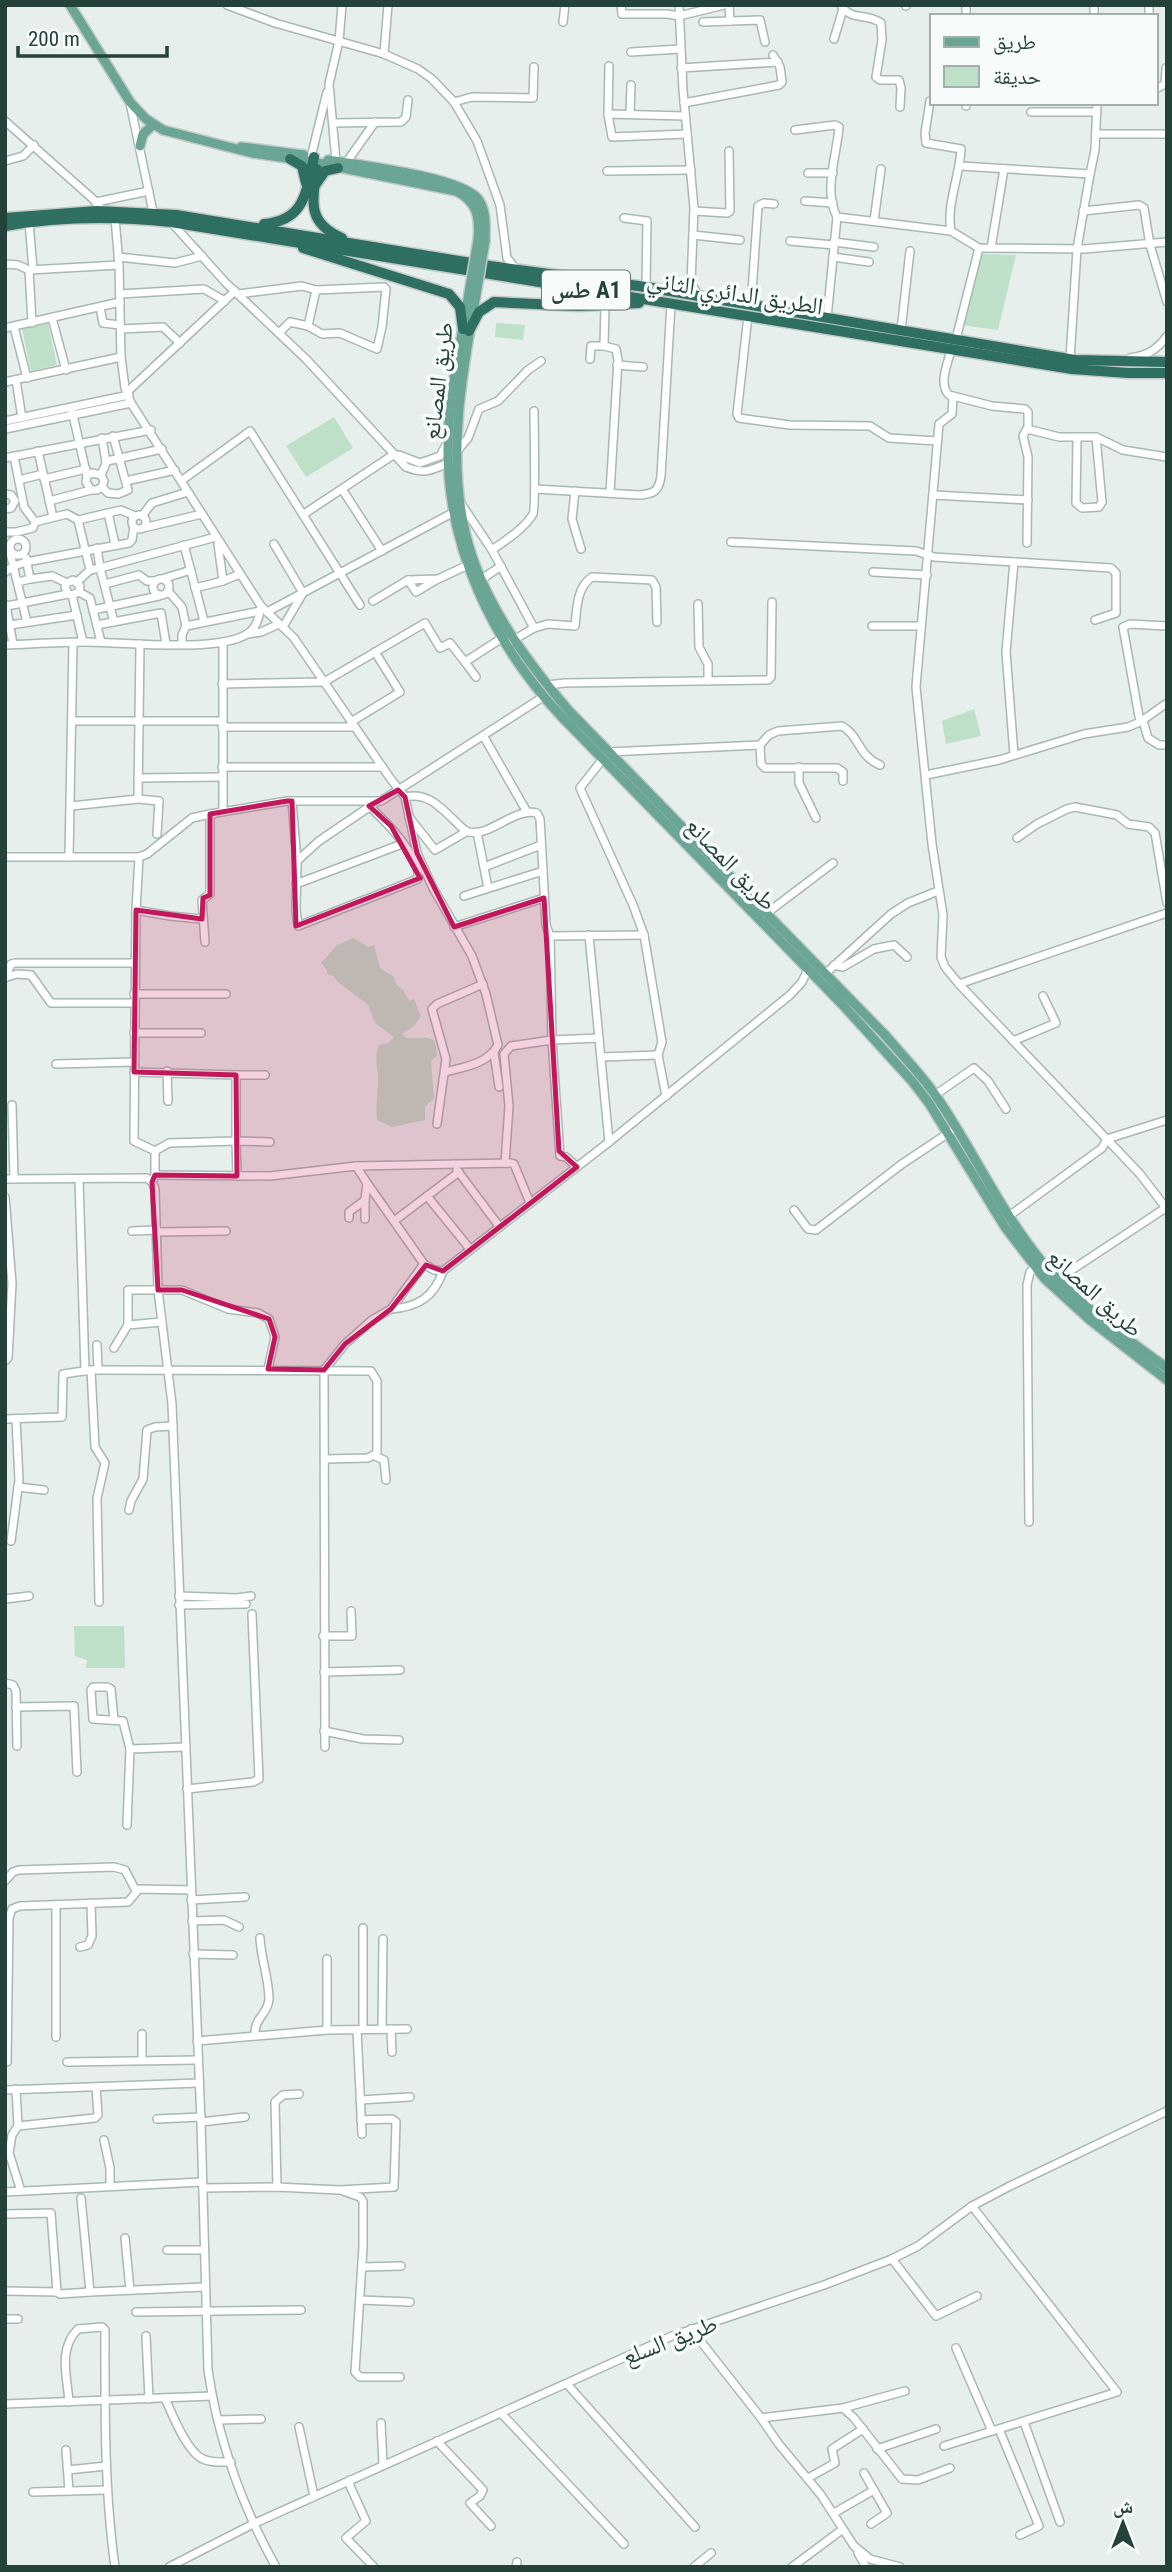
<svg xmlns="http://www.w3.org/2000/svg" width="1172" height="2572" font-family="'Roboto Condensed','Noto Naskh Arabic',sans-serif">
<rect width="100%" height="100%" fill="#e6efeb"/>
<g fill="#bfe0c8">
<polygon points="980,254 1016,255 998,330 961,325"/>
<polygon points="496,323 525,325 523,340 495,337"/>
<polygon points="48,324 57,365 31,371 22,329"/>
<polygon points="334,417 353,448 306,477 286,446"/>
<polygon points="974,709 981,736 946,744 942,721"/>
<path d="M354 938 368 947 374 945 380 968 394 977 396 984 404 991 409 1001 414 999 421 1016 415 1025 402 1034 406 1038H429L435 1041 437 1056 431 1061 434 1099 425 1106V1120L392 1127 377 1120C375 1104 379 1088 378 1073 376 1063 375 1056 379 1045L388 1043 394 1037 375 1023 368 1005 338 982 333 976 327 974V970L321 963 337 945Z"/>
<polygon points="74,1626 124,1626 125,1668 86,1668 87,1660 75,1656"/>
</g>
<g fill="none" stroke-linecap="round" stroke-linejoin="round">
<defs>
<g id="minor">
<polyline points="227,5 275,23 384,54 418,69 432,79 454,102 477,141 500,205 507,258 516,269"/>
<polyline points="621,5 622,14 667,14 679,16 724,5"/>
<polyline points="679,5 683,90 694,208 691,283 698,295"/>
<polyline points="729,5 730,21"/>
<path d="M841 5C850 21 868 13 881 23L882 40 876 77 880 80H899L901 88 900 107"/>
<polyline points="966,5 966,16"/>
<polyline points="1094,5 1094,16"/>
<polyline points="1149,5 1149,16"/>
<polyline points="906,6 906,5"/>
<polyline points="563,22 565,5"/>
<polyline points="703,22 760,20 765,42"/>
<polyline points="834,39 843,9"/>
<polyline points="631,52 680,49"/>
<polyline points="384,54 388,5"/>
<polyline points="609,66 608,114 612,137 687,134"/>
<polyline points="681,68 778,62"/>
<polyline points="1156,89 1165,84 1166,68"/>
<path d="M930 101 925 133 926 143 961 149C960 175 946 205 951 231L979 248 1084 249 1167 242"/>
<polyline points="454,102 472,97 533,98 534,67"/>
<polyline points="130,103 153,212"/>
<polyline points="684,103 779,85 782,82 780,67 773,55"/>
<polyline points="966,106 966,103"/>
<polyline points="1031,112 1097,112"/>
<polyline points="608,114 685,116"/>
<polyline points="630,114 631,85"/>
<polyline points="5,121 93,199 103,211"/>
<polyline points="333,123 401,122 406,117 408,100"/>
<path d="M795 130 835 125 839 127C837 155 823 191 837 217L951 231"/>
<polyline points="1096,134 1167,134"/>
<polyline points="311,157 327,92"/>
<polyline points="5,161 23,156 34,145"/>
<polyline points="336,161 329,84 339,41 342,5"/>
<polyline points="346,163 375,122"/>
<polyline points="960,166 1090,174 1095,150 1097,103"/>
<polyline points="607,171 691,170"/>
<polyline points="808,173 833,173"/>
<polyline points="805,201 833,203"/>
<polyline points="96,202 149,191"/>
<polyline points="694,211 727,213 730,211 729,151"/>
<polyline points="1083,211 1139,205 1144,208 1150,245 1167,302"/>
<path d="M115 218 119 265 121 357 125 388 131 403 261 606 294 638 390 778 405 797 417 853 433 888 472 956 486 994 498 1045C488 1064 464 1067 445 1072"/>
<polyline points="624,218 647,221 646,287"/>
<polyline points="874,221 881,169"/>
<polyline points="29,222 33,269"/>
<path d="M171 222 226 283 306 359 406 467C429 476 432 468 452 462"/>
<polyline points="693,235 740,240"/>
<polyline points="790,241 834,245"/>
<polyline points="834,242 874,247"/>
<polyline points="991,248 1004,169"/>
<polyline points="118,257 175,263 202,256"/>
<polyline points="833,257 869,262"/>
<polyline points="5,264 18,265 29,270 119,265"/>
<polyline points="29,270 32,323"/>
<polyline points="120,294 204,289 225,301"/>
<polyline points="238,294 302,286 316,290 384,287 386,289 382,327 377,349 340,333 322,334 308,326"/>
<polyline points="605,306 604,346 616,349 618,360 610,493"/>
<polyline points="751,306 758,206 764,203 774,204"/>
<polyline points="100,307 103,323 120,325"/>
<polyline points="748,316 737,414 739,418 790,425 870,426 889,438 937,441"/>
<polyline points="52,318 66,370"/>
<polyline points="827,318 837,217"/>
<polyline points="14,327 27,378"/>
<polyline points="5,328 120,302"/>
<polyline points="121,329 163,327 180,343"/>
<polyline points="901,330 910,251"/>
<polyline points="279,333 290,322 308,326 316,290"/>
<polyline points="956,339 979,248"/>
<path d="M951 350C948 363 938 384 949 395L992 406 1025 409 1028 412V427L1023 436 1028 457 1027 543"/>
<path d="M1130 358C1147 355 1156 351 1167 336"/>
<polyline points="590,359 591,346 604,346"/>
<polyline points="1070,359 1077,249 1090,174"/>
<polyline points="617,365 643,367"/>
<polyline points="16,380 22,418"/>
<polyline points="5,382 121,357"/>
<polyline points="127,392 235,291"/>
<polyline points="953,397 952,414 939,424 916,687 932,844 943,915 941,957 945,967 959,984 1140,1174 1166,1208"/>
<polyline points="72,411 87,476"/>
<polyline points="5,421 129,395"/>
<polyline points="5,429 131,403"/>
<polyline points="1027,429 1059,437 1096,437 1123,450 1167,457"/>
<polyline points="102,438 106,462"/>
<polyline points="1077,438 1076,503 1082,508 1099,507 1102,502 1096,437"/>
<polyline points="458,450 468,438 479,409 498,401 528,370 541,361"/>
<polyline points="38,451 53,517"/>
<polyline points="399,455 420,463 440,456 447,443"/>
<polyline points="14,456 24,507 35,522"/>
<polyline points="5,458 151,430"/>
<polyline points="101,475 107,461 162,449"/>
<polyline points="44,479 86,469"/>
<polyline points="19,480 43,474"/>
<polyline points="126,481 175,470"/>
<polyline points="181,481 250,431 360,605"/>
<polyline points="102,487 97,490 91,490 86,482 87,476 92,473 101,475 104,481 102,487 108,493 118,494 128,490 113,436"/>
<polyline points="342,489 382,551"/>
<path d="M535 489 639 495C654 494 659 491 661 476L671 304"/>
<polyline points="575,491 572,519 581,549"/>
<polyline points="5,494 11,495 15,501 11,508 5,509"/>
<polyline points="933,495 1028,500"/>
<polyline points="49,501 91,490"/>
<polyline points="460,502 492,550 534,628 510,642"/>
<polyline points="108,513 115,544"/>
<polyline points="304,514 393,455"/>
<circle cx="139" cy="522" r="7"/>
<polyline points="142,516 152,503 188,492"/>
<polyline points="78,520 90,570"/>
<polyline points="35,522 67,514 78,520 121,510 135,516"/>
<polyline points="143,528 202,514"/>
<polyline points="5,532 16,532 33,528 35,522"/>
<circle cx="18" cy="547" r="8"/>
<polyline points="731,542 916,551 934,557 1111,568 1116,573 1116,613 1095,620"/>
<polyline points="218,544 223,581"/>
<polyline points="274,544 303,593 283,627"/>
<polyline points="184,545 204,621"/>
<path d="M492 550C506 540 524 529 533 514 536 509 534 425 534 411"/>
<polyline points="10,553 27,622"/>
<polyline points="1014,562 1006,652 1014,755"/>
<polyline points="5,572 14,566 26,562 129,543 132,540 134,527"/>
<polyline points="873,572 927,575"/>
<polyline points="30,579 52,576 67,583"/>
<polyline points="162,579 191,570"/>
<polyline points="482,579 501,566"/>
<circle cx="161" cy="587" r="8"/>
<polyline points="408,580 416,592 436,580"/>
<polyline points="78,581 90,570 100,568 97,548"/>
<polyline points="18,582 30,579 26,558"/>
<polyline points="105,584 139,575 147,581 156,581"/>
<polyline points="195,588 223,581 240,574"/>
<polyline points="168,591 182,607 186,626"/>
<polyline points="79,592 80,586 73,580 67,583 65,587 68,594 72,595 79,592 90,598 101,642"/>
<polyline points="72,595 83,642"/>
<polyline points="373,601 408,580 438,579 468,565"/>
<polyline points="698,604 699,647 708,664 708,681"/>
<polyline points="6,605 13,644"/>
<polyline points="7,606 68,594"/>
<polyline points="93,610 159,596"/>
<polyline points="267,612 454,512"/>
<polyline points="114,622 100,568 216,537"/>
<polyline points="10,625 77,615"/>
<polyline points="97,625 161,613 166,644"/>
<polyline points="872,626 921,626"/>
<path d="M534 628 548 624 575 626C577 609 576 588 592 577L652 580 656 587 657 622"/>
<polyline points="248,634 261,632 279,624"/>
<polyline points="223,642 223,811"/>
<polyline points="182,644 182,635 186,626 260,611"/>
<path d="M5 645C32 644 59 642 86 642 123 642 218 653 247 634 257 628 259 617 261 606"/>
<polyline points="465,662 476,677"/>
<polyline points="222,684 324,682 425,623 440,648 450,643 465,662 502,638"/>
<polyline points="547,685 565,683 768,680 771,677 772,602"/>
<polyline points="72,721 222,721"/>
<polyline points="1143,721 1148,738 1159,745 1167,745"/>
<polyline points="351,722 400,692 375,652"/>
<polyline points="1140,722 1123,627 1130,624 1167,626"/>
<polyline points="222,727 354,727"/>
<polyline points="484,737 527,812"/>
<polyline points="608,752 760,745"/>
<polyline points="602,760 580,788 633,905 644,935 662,1042 658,1055 666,1096"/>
<polyline points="222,767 382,767"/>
<polyline points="799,767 799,783 816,818"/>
<polyline points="926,775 999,760 1084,734 1128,727 1140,722 1167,703"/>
<polyline points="138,778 222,777"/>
<path d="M843 781V772L837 768H765L761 764 760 745 769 735 778 731 842 726C860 736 858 756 880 765"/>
<path d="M405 797C428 792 440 807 456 822 460 826 464 831 469 832 490 837 515 807 537 813L540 819 543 871 464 896"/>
<polyline points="138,799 159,801 157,834"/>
<polyline points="292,801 297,861"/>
<polyline points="71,806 138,799 140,644"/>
<path d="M369 806C385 821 421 856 418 879L298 926 296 910 297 861 319 841 375 803"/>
<polyline points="409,817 435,850 466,832"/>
<polyline points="477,832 488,888"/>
<polyline points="1017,838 1037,824 1067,809 1075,807 1117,815 1128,824 1149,827 1155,833 1167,903"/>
<polyline points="5,857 139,857 147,854 192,818 210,814 287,801 381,801 543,697"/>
<polyline points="69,857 73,643"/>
<path d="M139 857 136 910 134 1141 155 1151V1175L152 1182 155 1189 158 1290 172 1404 201 2122 208 2370C218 2439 242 2506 276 2567"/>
<polyline points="484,867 541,845"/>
<polyline points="543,871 546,925 550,936 552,1040 560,1156 566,1157 577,1167"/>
<polyline points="296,884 402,844"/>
<polyline points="136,910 170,916 202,919"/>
<polyline points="767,913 833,863"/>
<polyline points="454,927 544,898"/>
<polyline points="589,935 609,1142"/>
<polyline points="550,936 644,935"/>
<polyline points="205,942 202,900 210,894 210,814"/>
<polyline points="834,965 843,967 874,949 894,945 907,957"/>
<polyline points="825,974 891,914 908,903 938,891"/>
<polyline points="7,977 17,974 31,975 51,1003 134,1003"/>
<polyline points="5,978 11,964 15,963 135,963"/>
<polyline points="959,984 1167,913"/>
<polyline points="134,994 226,994"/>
<polyline points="134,1033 201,1033"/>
<polyline points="1013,1041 1056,1023 1043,996"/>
<polyline points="494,1053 499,1087"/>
<polyline points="601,1057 658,1055"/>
<polyline points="56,1064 134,1062"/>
<polyline points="167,1071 168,1101"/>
<polyline points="134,1072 236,1075 236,1141 169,1143 155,1151"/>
<polyline points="236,1075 265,1075"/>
<polyline points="935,1095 974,1068 988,1081 1006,1109"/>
<polyline points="12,1105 14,1179"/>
<polyline points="437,1124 446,1059 432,1009 437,1004 483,984"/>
<polyline points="505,1163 509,1106 504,1054 511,1046 552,1040 599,1038"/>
<polyline points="356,1166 511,1163 514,1164 530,1203"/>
<polyline points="457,1170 499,1226"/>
<polyline points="155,1175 270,1176 356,1166 367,1183 365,1200 349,1212 349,1218"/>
<polyline points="237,1176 236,1141 270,1142"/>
<polyline points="5,1179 147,1178 152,1182"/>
<polyline points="79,1180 85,1371"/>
<polyline points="367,1183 424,1264 434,1270 443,1271 609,1142 790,995 802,982 808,969"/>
<polyline points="427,1196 470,1249"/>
<polyline points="5,1197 12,1283 8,1358 5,1361"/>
<polyline points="365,1200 365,1219"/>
<polyline points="794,1210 808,1229 816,1230 902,1164 950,1132"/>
<polyline points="1009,1216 1102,1148 1107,1139 1167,1120"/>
<polyline points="394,1221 459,1172"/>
<polyline points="132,1231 157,1230"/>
<polyline points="157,1232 226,1231"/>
<polyline points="1058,1279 1167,1207"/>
<path d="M391 1309C418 1307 434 1297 443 1271"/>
<polyline points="128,1325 128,1290 182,1290 228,1309 258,1313 269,1319 275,1337 268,1369"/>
<polyline points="97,1345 98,1370"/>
<polyline points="114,1348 128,1325 161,1322"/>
<polyline points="91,1370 371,1371 377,1381 377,1453 368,1458 326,1459"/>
<polyline points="5,1419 62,1417 63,1374 91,1370 95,1447 105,1463 97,1498 99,1602"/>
<polyline points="375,1456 384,1460 386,1480"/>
<polyline points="18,1487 44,1490"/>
<polyline points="129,1510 131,1501 143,1479 147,1430 155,1427 173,1426"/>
<polyline points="1029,1522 1027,1285 1030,1272 1038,1263"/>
<polyline points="11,1541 19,1480 16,1419"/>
<polyline points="179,1596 237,1598 251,1596"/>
<polyline points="5,1599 29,1596"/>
<polyline points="179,1605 246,1604"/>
<polyline points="323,1636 352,1636 351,1611"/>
<polyline points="324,1672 400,1670"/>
<polyline points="5,1683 13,1685 16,1691 17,1746"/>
<polyline points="16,1707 74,1706 77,1772"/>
<polyline points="114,1720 111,1689 107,1687 93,1687 91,1690 93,1719 123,1721 130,1749 185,1747"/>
<polyline points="324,1731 363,1739 399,1740"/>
<polyline points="325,1747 324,1370 345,1344 372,1320 391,1309 424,1264"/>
<polyline points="187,1789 253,1782 259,1779 252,1614"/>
<polyline points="127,1825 130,1749"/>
<polyline points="5,1881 13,1872 19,1870 114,1867 125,1870 136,1891"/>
<polyline points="191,1900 245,1897"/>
<polyline points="56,1905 56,2037"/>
<polyline points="192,1921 224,1920 239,1927"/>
<polyline points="80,1947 88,1945 92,1936 91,1903"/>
<polyline points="193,1954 233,1955"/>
<polyline points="363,2029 363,1928"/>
<polyline points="382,2029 383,1939"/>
<polyline points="391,2029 392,2052"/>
<polyline points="327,2030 327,1959"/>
<polyline points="357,2030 362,2134"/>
<polyline points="142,2034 142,2059"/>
<path d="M255 2035C254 2017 268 2015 269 1999 269 1979 261 1959 260 1938"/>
<polyline points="197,2041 327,2030 407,2029"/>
<polyline points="7,2062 9,1918 12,1909 20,1906 128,1902 139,1889 191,1890"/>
<polyline points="67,2062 198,2060"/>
<polyline points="16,2089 18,2126 12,2135 9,2153 21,2191"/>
<polyline points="5,2090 199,2083"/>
<polyline points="360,2100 410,2097"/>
<polyline points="157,2119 201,2117"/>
<polyline points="201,2122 245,2117"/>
<polyline points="18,2126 95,2118 98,2115 96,2087"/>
<polyline points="104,2140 110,2168 110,2186"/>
<polyline points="277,2187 275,2102 283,2095 299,2094"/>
<polyline points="203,2188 277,2187 339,2190 394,2187 396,2122 392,2119 361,2120"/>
<polyline points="343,2191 360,2197 363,2201 363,2247 355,2372 360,2377 400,2377"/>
<polyline points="5,2192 202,2182"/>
<polyline points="81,2198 90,2292 204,2287"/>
<polyline points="5,2214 51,2213 57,2292 60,2294 90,2292"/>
<polyline points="125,2238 130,2290"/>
<polyline points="167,2250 204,2250"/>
<polyline points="892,2259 936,2316 977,2296"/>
<polyline points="362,2267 401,2266"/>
<polyline points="5,2291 57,2292"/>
<polyline points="360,2300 410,2302"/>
<polyline points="136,2312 301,2310"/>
<polyline points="5,2319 18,2319"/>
<polyline points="691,2329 761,2418 778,2443 821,2495 854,2546 870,2559 900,2567"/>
<polyline points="146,2336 149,2399"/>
<polyline points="956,2348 992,2431"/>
<polyline points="567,2384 695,2527"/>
<path d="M165 2398C172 2414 187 2452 203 2459 211 2463 222 2462 231 2462"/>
<path d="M69 2402C67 2375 58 2349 78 2329L102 2327 105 2330C105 2410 104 2488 115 2567"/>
<polyline points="5,2404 212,2396"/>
<polyline points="843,2408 905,2391"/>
<polyline points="501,2413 624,2544"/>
<polyline points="761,2418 843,2408 854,2418 902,2479 918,2480 950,2468"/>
<polyline points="218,2420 261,2419"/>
<polyline points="1024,2422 1060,2522"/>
<polyline points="381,2423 383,2465"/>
<polyline points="299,2427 314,2496"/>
<polyline points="999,2429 1039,2526 1020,2535"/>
<polyline points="437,2441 483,2490 480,2496 470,2503 491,2526"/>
<polyline points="944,2446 1117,2392 972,2206"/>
<polyline points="877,2449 936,2429"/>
<polyline points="66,2450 69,2491"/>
<polyline points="68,2470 106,2466"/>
<polyline points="864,2473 887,2513 871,2524"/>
<polyline points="808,2478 835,2463 832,2449 863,2429"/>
<polyline points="350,2480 350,2486 366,2521 346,2538 374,2567"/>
<polyline points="33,2492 107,2490"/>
<polyline points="834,2513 874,2490"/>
<polyline points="858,2553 866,2567"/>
<polyline points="169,2567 253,2524 672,2336 824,2285 892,2259 918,2246 972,2206 1010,2186 1167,2111"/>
<polyline points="516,2567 517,2562"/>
<polyline points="694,2567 711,2553"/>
<polyline points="792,2567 843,2529"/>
</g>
<g id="major">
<path d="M70 5 130 102 146 119 163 130 252 153 313 162 456 191C478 202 480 218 478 240"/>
<polyline points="140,146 143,134 153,125"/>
<polyline points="241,147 304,155"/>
<path d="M328 160C359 165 461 177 478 199 487 211 485 227 485 241"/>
<path d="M469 293C461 344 448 395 448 447 447 547 493 643 561 716L842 1004 912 1081 929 1103 1005 1227 1045 1279 1090 1320 1167 1380"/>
<path d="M476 295C463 369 448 447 463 522 476 593 523 657 569 711L885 1035C902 1055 921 1074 936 1096 973 1150 1000 1211 1042 1262 1077 1304 1123 1336 1167 1368"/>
</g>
<g id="highway">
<polyline points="290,159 302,166 306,183"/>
<path d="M317 169C312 202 307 223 342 238"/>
<polyline points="316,184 325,171 338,168"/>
<polyline points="5,218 97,211 176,215 490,266 646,287 1075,360 1167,362"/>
<path d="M264 224C306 220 306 191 314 157"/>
<path d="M5 226C60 216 116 216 171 222L1072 369 1128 373H1167"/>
<polyline points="303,248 449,294 460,307 463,329"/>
<polyline points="469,331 479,312 494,302 578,306 639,303"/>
</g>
</defs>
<use href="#minor" stroke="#a8b8b2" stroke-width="10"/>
<use href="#major" stroke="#c2cac8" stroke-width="12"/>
<use href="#highway" stroke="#c2cac8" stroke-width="13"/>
<use href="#minor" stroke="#fff" stroke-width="7"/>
<use href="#major" stroke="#6aa596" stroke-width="9"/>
<use href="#highway" stroke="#2f6f62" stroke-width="10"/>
<defs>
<g id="major-bridge">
<polyline points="469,293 478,240"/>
<polyline points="476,295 485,241"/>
</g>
</defs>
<use href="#major-bridge" stroke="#c2cac8" stroke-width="12" stroke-linecap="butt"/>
<use href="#major-bridge" stroke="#6aa596" stroke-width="9"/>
</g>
<path fill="#c2185b" fill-opacity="0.2" stroke="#c2185b" stroke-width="5" stroke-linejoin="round" d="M398 790 405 797 417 853 454 927 544 898 559 1151 577 1167 443 1271 426 1265 391 1309 345 1344 324 1370 268 1369 275 1337 269 1319 182 1290H158L152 1182 155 1175 237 1176 236 1075 134 1072 136 910 202 919 203 898 210 895V814L287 801H292L296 926 420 878 391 826 369 806Z"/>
<g text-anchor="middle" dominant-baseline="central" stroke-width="7" stroke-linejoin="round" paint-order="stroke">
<rect fill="#f7fbf9" stroke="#637a73" stroke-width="2" x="542" y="270.5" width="88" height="39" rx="5"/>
<g font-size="23" font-weight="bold" fill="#24423a">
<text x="586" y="290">طس A1</text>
</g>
<g font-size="24" fill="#24423a" stroke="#f7fbf9">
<text transform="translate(735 293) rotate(9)">الطريق الدائري الثاني</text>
<text transform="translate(438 381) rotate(-83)">طريق المصانع</text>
<text transform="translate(731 864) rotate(46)">طريق المصانع</text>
<text transform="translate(1095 1293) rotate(42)">طريق المصانع</text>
<text transform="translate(670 2340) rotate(-21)">طريق السلع</text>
</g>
</g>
<rect width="1172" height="2572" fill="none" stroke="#24423a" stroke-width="14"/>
<rect x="930" y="14" width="228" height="91" fill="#f7fbf9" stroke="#a3b1ad" stroke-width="2"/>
<rect x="944" y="37" width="35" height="10" fill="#6aa596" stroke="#a3b1ad" stroke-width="2"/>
<text x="993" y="49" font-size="21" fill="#24423a">طريق</text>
<rect x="944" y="66" width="35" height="21" fill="#bfe0c8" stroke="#a3b1ad" stroke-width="2"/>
<text x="993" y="84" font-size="21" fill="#24423a">حديقة</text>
<g transform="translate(1123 2523)" stroke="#f7fbf9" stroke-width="5" paint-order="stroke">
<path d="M0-5L12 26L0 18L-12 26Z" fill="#24423a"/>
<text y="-10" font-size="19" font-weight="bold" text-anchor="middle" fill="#24423a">ش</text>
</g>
<path d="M18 46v10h149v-10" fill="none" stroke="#24423a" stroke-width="3.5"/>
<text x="28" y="46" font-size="21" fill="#24423a" stroke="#f7fbf9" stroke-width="5" paint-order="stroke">200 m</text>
</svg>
